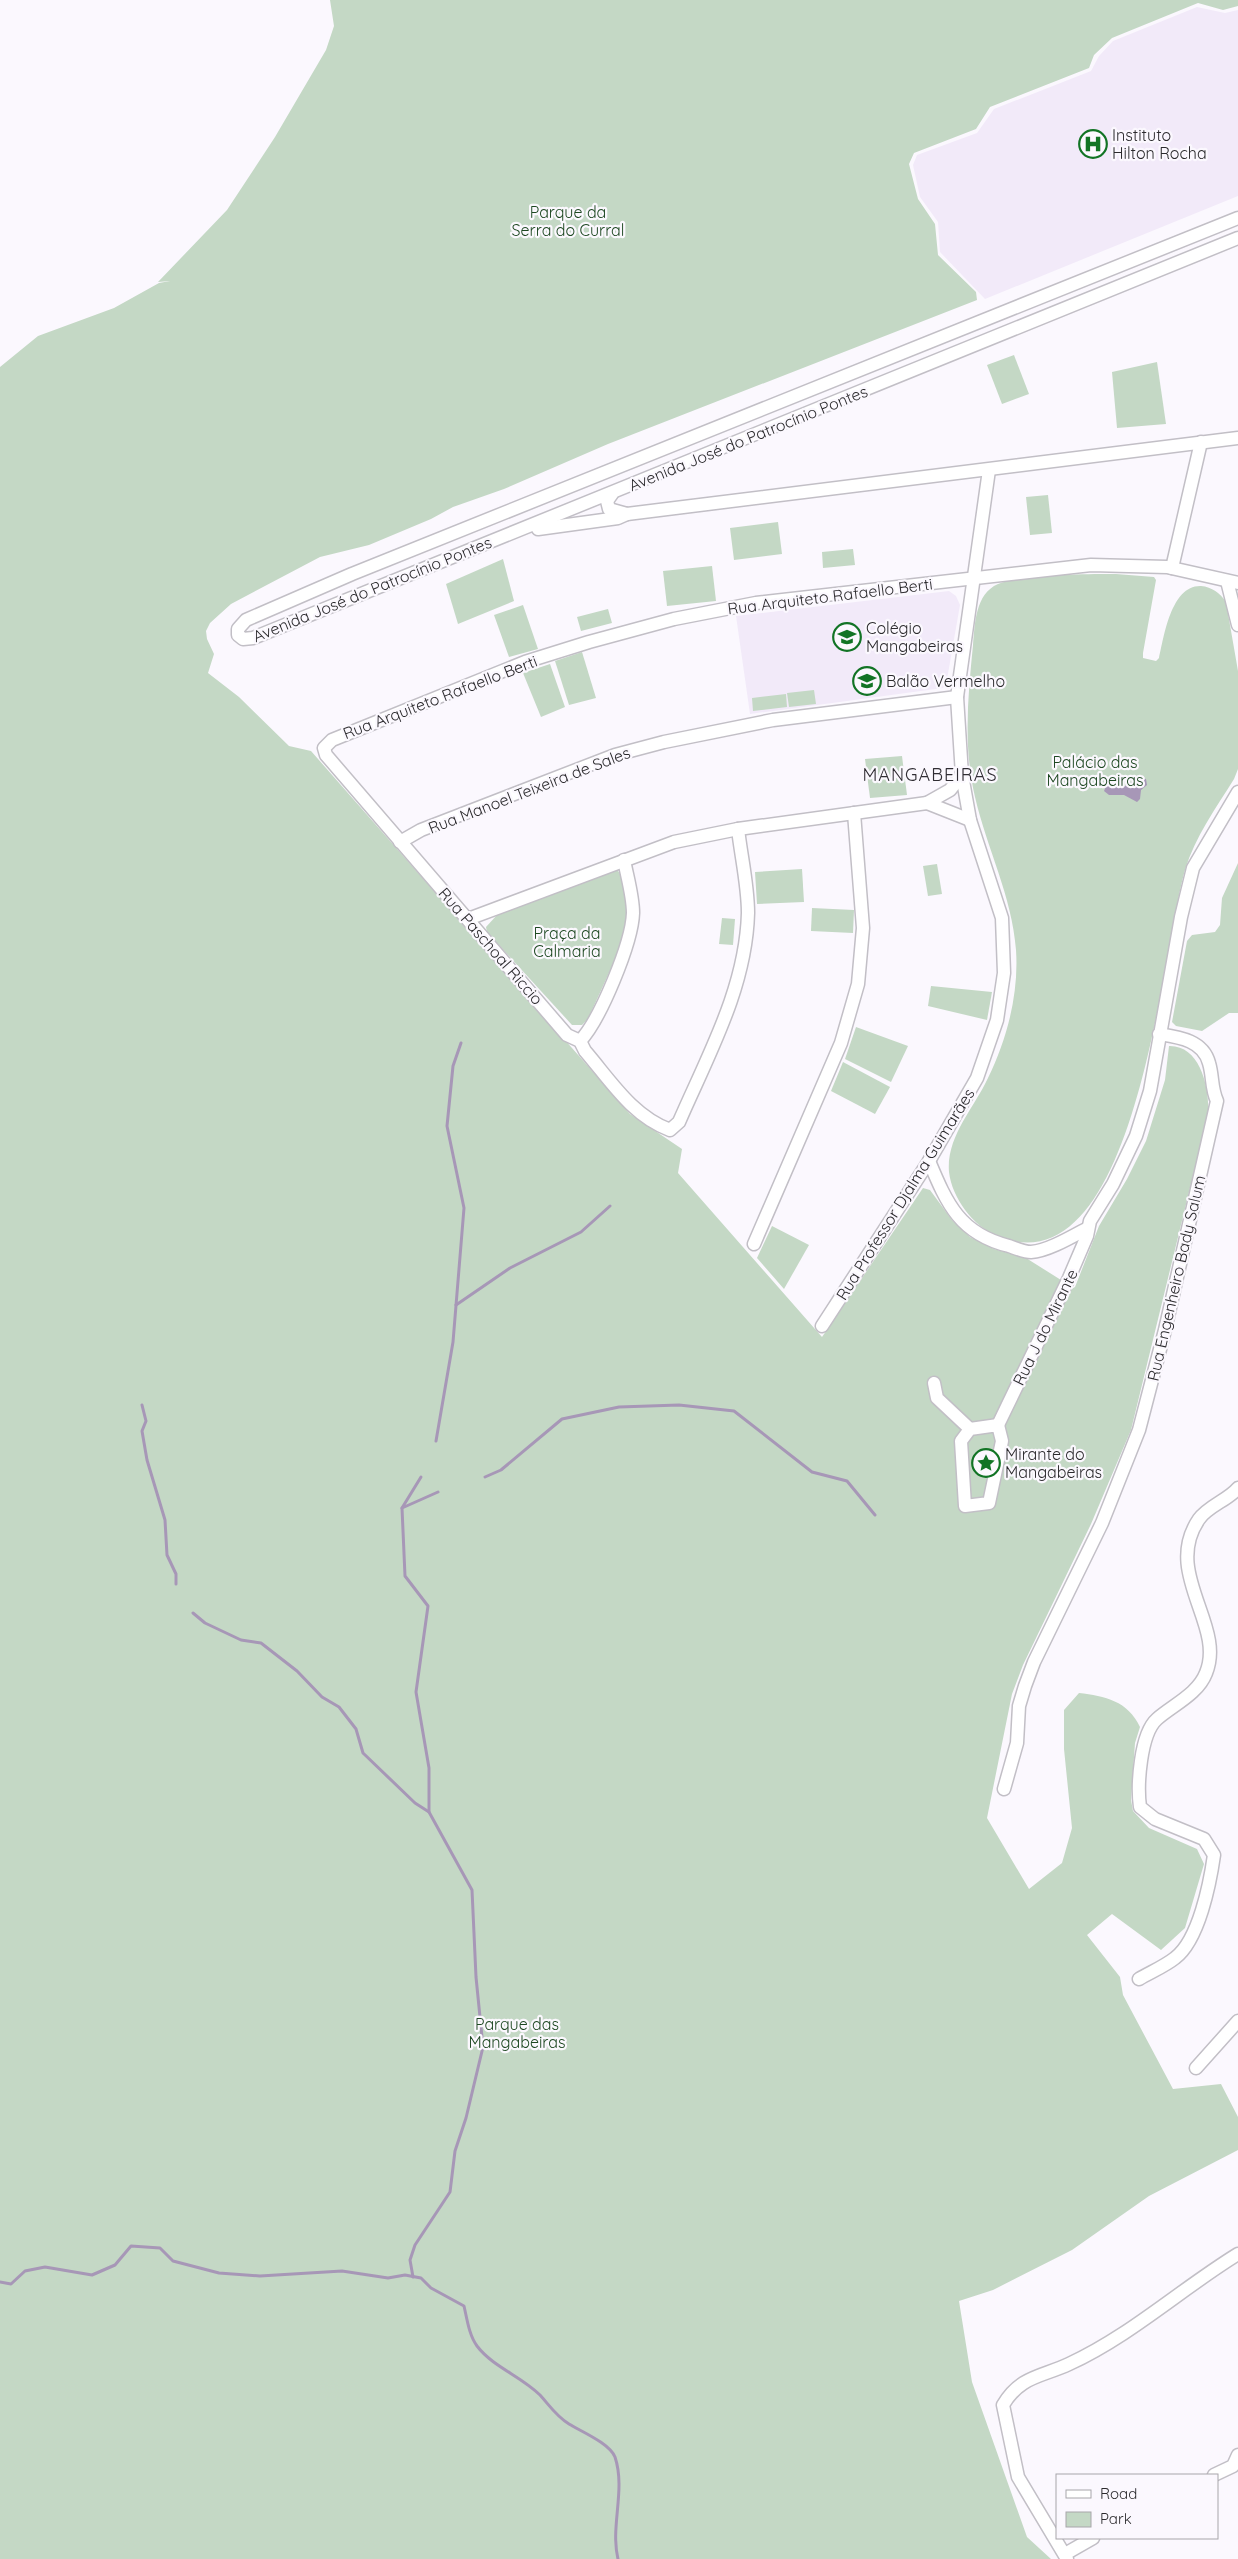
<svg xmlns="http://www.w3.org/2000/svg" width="1238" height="2559" font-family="Quicksand,sans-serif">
<rect width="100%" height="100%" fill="#fbf8fe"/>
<g fill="#f2eaf9">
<polygon points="1197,7 1225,13 1238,10 1238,196 985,299 940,252 938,222 920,197 913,165 917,155 977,133 994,109 1091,71 1099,56 1113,41"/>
<polygon points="949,591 956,596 960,605 946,685 943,688 750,714 736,616"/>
</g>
<g fill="#c4d8c5">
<path d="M330 0H1238V6L1223 10 1198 3 1112 38 1094 55 1089 68 990 107 976 129 914 153 909 164 918 199 935 224 938 255 976 292 977 300 608 444 504 489 453 507 431 519 369 545 320 557 231 604 210 623 206 631 207 639 214 654 208 673 239 697 289 746 311 751 630 1114 682 1149 678 1173 822 1337 923 1188 930 1190 952 1220 970 1237 994 1249 1026 1258 1061 1280 1065 1288 1069 1290 1075 1287 1099 1226 1127 1179 1146 1141 1165 1080 1169 1046C1201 1045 1210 1090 1208 1114L1131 1430 1091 1524 1023 1665 1012 1694 987 1818 1029 1889 1062 1863 1072 1828 1064 1749V1710L1079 1693C1105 1696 1128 1701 1140 1727L1135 1743 1131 1800 1133 1811 1149 1828 1197 1849 1204 1864 1185 1928 1161 1950 1112 1914 1087 1935 1120 1977 1123 1995 1173 2089 1221 2084 1238 2117V2150L1149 2196 1072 2250 993 2290 959 2301 972 2382 1027 2537 1051 2559H0V367L38 336 114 308 159 283 170 281 158 282 227 210 275 137 326 50 334 26Z"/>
<polygon points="1014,355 1029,394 1002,404 987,365"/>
<polygon points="1157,362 1166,424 1117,428 1112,372"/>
<polygon points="1048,495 1052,533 1030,535 1026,497"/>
<polygon points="778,522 782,554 734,560 730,528"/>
<polygon points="853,549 855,565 823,568 822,552"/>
<polygon points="503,559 514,601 458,624 446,584"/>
<polygon points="712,566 716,601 667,606 663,571"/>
<path d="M1116 574 1154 577 1156 580 1143 653V658L1156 661 1159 658C1164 637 1171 585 1201 586 1212 587 1220 593 1226 602L1238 671V769L1234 779C1216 808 1195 837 1185 870 1162 948 1137 1294 997 1236 973 1226 952 1198 949 1172 946 1137 974 1108 988 1078 1007 1039 1019 994 1016 950 1012 896 987 849 975 797 963 746 968 696 973 645 975 624 975 594 998 584 1023 574 1087 574 1116 574Z"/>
<polygon points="523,605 538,649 509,657 494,615"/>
<polygon points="608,609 612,623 581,631 577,617"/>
<polygon points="582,652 596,698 569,705 555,661"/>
<polygon points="550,664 565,707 541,717 523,673"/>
<polygon points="814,690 816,704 789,707 787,693"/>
<polygon points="786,694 787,707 753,711 752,698"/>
<polygon points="902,756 907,795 870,798 865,759"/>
<polygon points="1238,863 1238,1013 1229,1013 1202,1031 1176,1026 1172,1022 1187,941 1192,935 1215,932 1220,925 1222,898"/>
<polygon points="937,864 942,894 928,896 923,866"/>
<polygon points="802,869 804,902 757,904 755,872"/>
<polygon points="613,870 618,871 625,881 627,923 618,953 588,1019 582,1025 572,1025 487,932 486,927 497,915"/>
<polygon points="812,908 854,910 853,933 811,931"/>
<polygon points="722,918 735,919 733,945 719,944"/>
<polygon points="931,986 992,992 987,1020 928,1006"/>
<polygon points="856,1027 908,1046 891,1082 845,1059"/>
<polygon points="843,1062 890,1087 875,1114 831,1091"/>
<polygon points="772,1226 809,1245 784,1289 757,1258"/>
</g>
<polygon fill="#a797b7" points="1139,777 1146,779 1147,785 1141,790 1140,799 1137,802 1124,795 1109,795 1104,791 1107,784 1126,786"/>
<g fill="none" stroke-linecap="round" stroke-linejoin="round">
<g stroke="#a797b7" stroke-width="3">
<polyline points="456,1305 510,1268 581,1232 610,1206"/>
<polyline points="142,1405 146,1421 142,1431 147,1460 165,1520 167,1555 176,1574 176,1584"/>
<polyline points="436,1441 453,1342 464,1208 447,1126 453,1066 461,1043"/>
<polyline points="485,1477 501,1470 562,1419 619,1407 679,1405 734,1411 812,1472 847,1481 875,1515"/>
<polyline points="402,1508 421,1477"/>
<polyline points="193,1613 205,1623 241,1640 261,1643 297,1671 322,1697 339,1707 356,1729 363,1753 415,1803 429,1812 472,1890 476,1977 483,2047 466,2118 455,2151 450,2192 415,2245 410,2260 413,2277"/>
<polyline points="429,1812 429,1768 416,1692 428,1606 405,1576 402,1508 438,1492"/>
<path d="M0 2282 11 2284 25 2271 45 2267 92 2275 115 2265 131 2246 160 2248 173 2261 219 2273 260 2276 342 2271 388 2278 405 2275 421 2278 431 2288 464 2306C467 2319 469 2335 477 2346 493 2367 521 2376 540 2395 550 2406 556 2416 569 2424 582 2432 609 2443 615 2457 626 2490 610 2526 618 2559"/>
</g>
<defs>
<g id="minor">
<polyline points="1238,218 352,574 246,620 238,629 238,635 243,639 253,638 1238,238"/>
<polyline points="612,494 607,501 609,509 627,514 1238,438"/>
<polyline points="538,529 618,518 627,514"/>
<polyline points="1172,568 1201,442"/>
<polyline points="1227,581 1238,625"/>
<polyline points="962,775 950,790 927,803 970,820"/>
<path d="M738 829C741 856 748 885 748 913 746 988 708 1055 679 1122L670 1130C632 1116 610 1080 585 1051L580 1041 567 1035 326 755 324 748 332 740 525 662 589 642 674 619 756 603 1091 565 1167 567 1238 583"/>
<polyline points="400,842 421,830 615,755 664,742 773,720 957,697"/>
<polyline points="468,919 674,842 738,829 927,803"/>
<path d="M580 1041C600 1020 632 943 633 913 633 896 627 876 624 860"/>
<path d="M929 1161C947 1204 960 1234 1009 1246 1015 1248 1024 1252 1031 1252 1048 1251 1073 1236 1088 1228"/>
<polyline points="754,1244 841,1043 858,984 863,928 854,813"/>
<polyline points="822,1326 929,1161 977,1078 997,1020 1004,973 1002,918 970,820 962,775 957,697 989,470"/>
<polyline points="934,1383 937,1398 970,1429"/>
<polyline points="998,1425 1069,1278 1087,1236 1090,1221 1113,1184 1136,1136 1150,1091 1181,917 1193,868 1238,792"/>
<polygon points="998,1425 1002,1441 989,1503 965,1506 961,1441 970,1429"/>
<path d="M1004 1789 1017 1743 1019 1706 1025 1686 1034 1662 1102 1523 1139 1430 1165 1330 1217 1101C1211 1088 1213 1076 1209 1063 1203 1040 1178 1037 1159 1034"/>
<path d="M1139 1979C1151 1972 1165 1966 1175 1958 1199 1940 1210 1883 1214 1855L1204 1839 1155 1819 1140 1807C1137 1786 1140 1734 1157 1719 1173 1705 1198 1694 1206 1673 1226 1625 1162 1573 1199 1519 1208 1506 1228 1500 1238 1488"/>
<polyline points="1196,2068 1238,2021"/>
<polyline points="1214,2475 1233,2466 1238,2455"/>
<polyline points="1065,2554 1093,2538"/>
<path d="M1067 2559 1018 2477 1003 2405C1020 2376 1041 2377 1069 2364 1130 2336 1181 2289 1238 2254"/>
</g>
</defs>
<use href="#minor" stroke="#c2bfc6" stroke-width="15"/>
<use href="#minor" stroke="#fff" stroke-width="12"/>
</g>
<defs>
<symbol id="hospital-ring" viewBox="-11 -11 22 22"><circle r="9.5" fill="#fbf8fe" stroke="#127425" stroke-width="1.5"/><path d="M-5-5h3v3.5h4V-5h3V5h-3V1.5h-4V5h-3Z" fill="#127425"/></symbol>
<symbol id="school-ring" viewBox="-11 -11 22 22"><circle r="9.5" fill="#fbf8fe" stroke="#127425" stroke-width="1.5"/><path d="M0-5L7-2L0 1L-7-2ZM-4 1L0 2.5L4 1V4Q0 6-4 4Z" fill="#127425"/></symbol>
<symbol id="sight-ring" viewBox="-11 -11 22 22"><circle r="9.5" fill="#fbf8fe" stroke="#127425" stroke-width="1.5"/><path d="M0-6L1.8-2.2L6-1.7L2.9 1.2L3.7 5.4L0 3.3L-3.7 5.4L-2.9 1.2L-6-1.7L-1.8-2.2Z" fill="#127425"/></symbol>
</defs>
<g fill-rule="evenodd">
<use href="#hospital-ring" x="1077" y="128" width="32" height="32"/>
<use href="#school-ring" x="831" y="621" width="32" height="32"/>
<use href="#school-ring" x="851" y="665" width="32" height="32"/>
<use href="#sight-ring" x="970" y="1447" width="32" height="32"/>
</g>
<g text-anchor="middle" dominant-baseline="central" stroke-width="4.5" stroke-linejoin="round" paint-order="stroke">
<g font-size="16" fill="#2b2a2d" stroke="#fbf8fe" text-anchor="start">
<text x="1112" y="135">Instituto<tspan x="1112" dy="18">Hilton Rocha</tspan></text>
<text x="866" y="628">Colégio<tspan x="866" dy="18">Mangabeiras</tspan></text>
<text x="886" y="681">Balão Vermelho</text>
<text x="1005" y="1454">Mirante do<tspan x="1005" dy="18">Mangabeiras</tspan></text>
</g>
<g font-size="16" fill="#1d4821" stroke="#fbf8fe">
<text x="568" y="212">Parque da<tspan x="568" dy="18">Serra do Curral</tspan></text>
<text x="1095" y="762">Palácio das<tspan x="1095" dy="18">Mangabeiras</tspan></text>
<text x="567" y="933">Praça da<tspan x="567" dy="18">Calmaria</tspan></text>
<text x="517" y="2024">Parque das<tspan x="517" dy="18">Mangabeiras</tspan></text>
</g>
<g font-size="16" fill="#2b2a2d" stroke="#fbf8fe">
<text transform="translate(748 438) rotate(-22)">Avenida José do Patrocínio Pontes</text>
<text transform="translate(372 589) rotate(-22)">Avenida José do Patrocínio Pontes</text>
<text transform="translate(830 596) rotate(-7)">Rua Arquiteto Rafaello Berti</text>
<text transform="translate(440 697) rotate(-21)">Rua Arquiteto Rafaello Berti</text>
<text transform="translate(529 790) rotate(-21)">Rua Manoel Teixeira de Sales</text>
<text transform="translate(491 946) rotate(49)">Rua Paschoal Riccio</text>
<text transform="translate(905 1194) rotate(-58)">Rua Professor Djalma Guimarães</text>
<text transform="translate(1176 1278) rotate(-77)">Rua Engenheiro Bady Salum</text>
<text transform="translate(1045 1327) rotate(-64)">Rua J do Mirante</text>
</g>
<g font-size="18" letter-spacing="1" fill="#302d33" stroke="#fbf8fe">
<text x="930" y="774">MANGABEIRAS</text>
</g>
</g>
<rect x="1056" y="2474" width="162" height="65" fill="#fbf8fe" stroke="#a8a6aa"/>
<rect x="1066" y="2490" width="25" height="8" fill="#ffffff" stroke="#a8a6aa"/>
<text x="1100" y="2499" font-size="15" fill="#2b2a2d">Road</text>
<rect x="1066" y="2512" width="25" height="15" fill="#c4d8c5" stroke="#a8a6aa"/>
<text x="1100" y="2524" font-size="15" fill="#2b2a2d">Park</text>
</svg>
